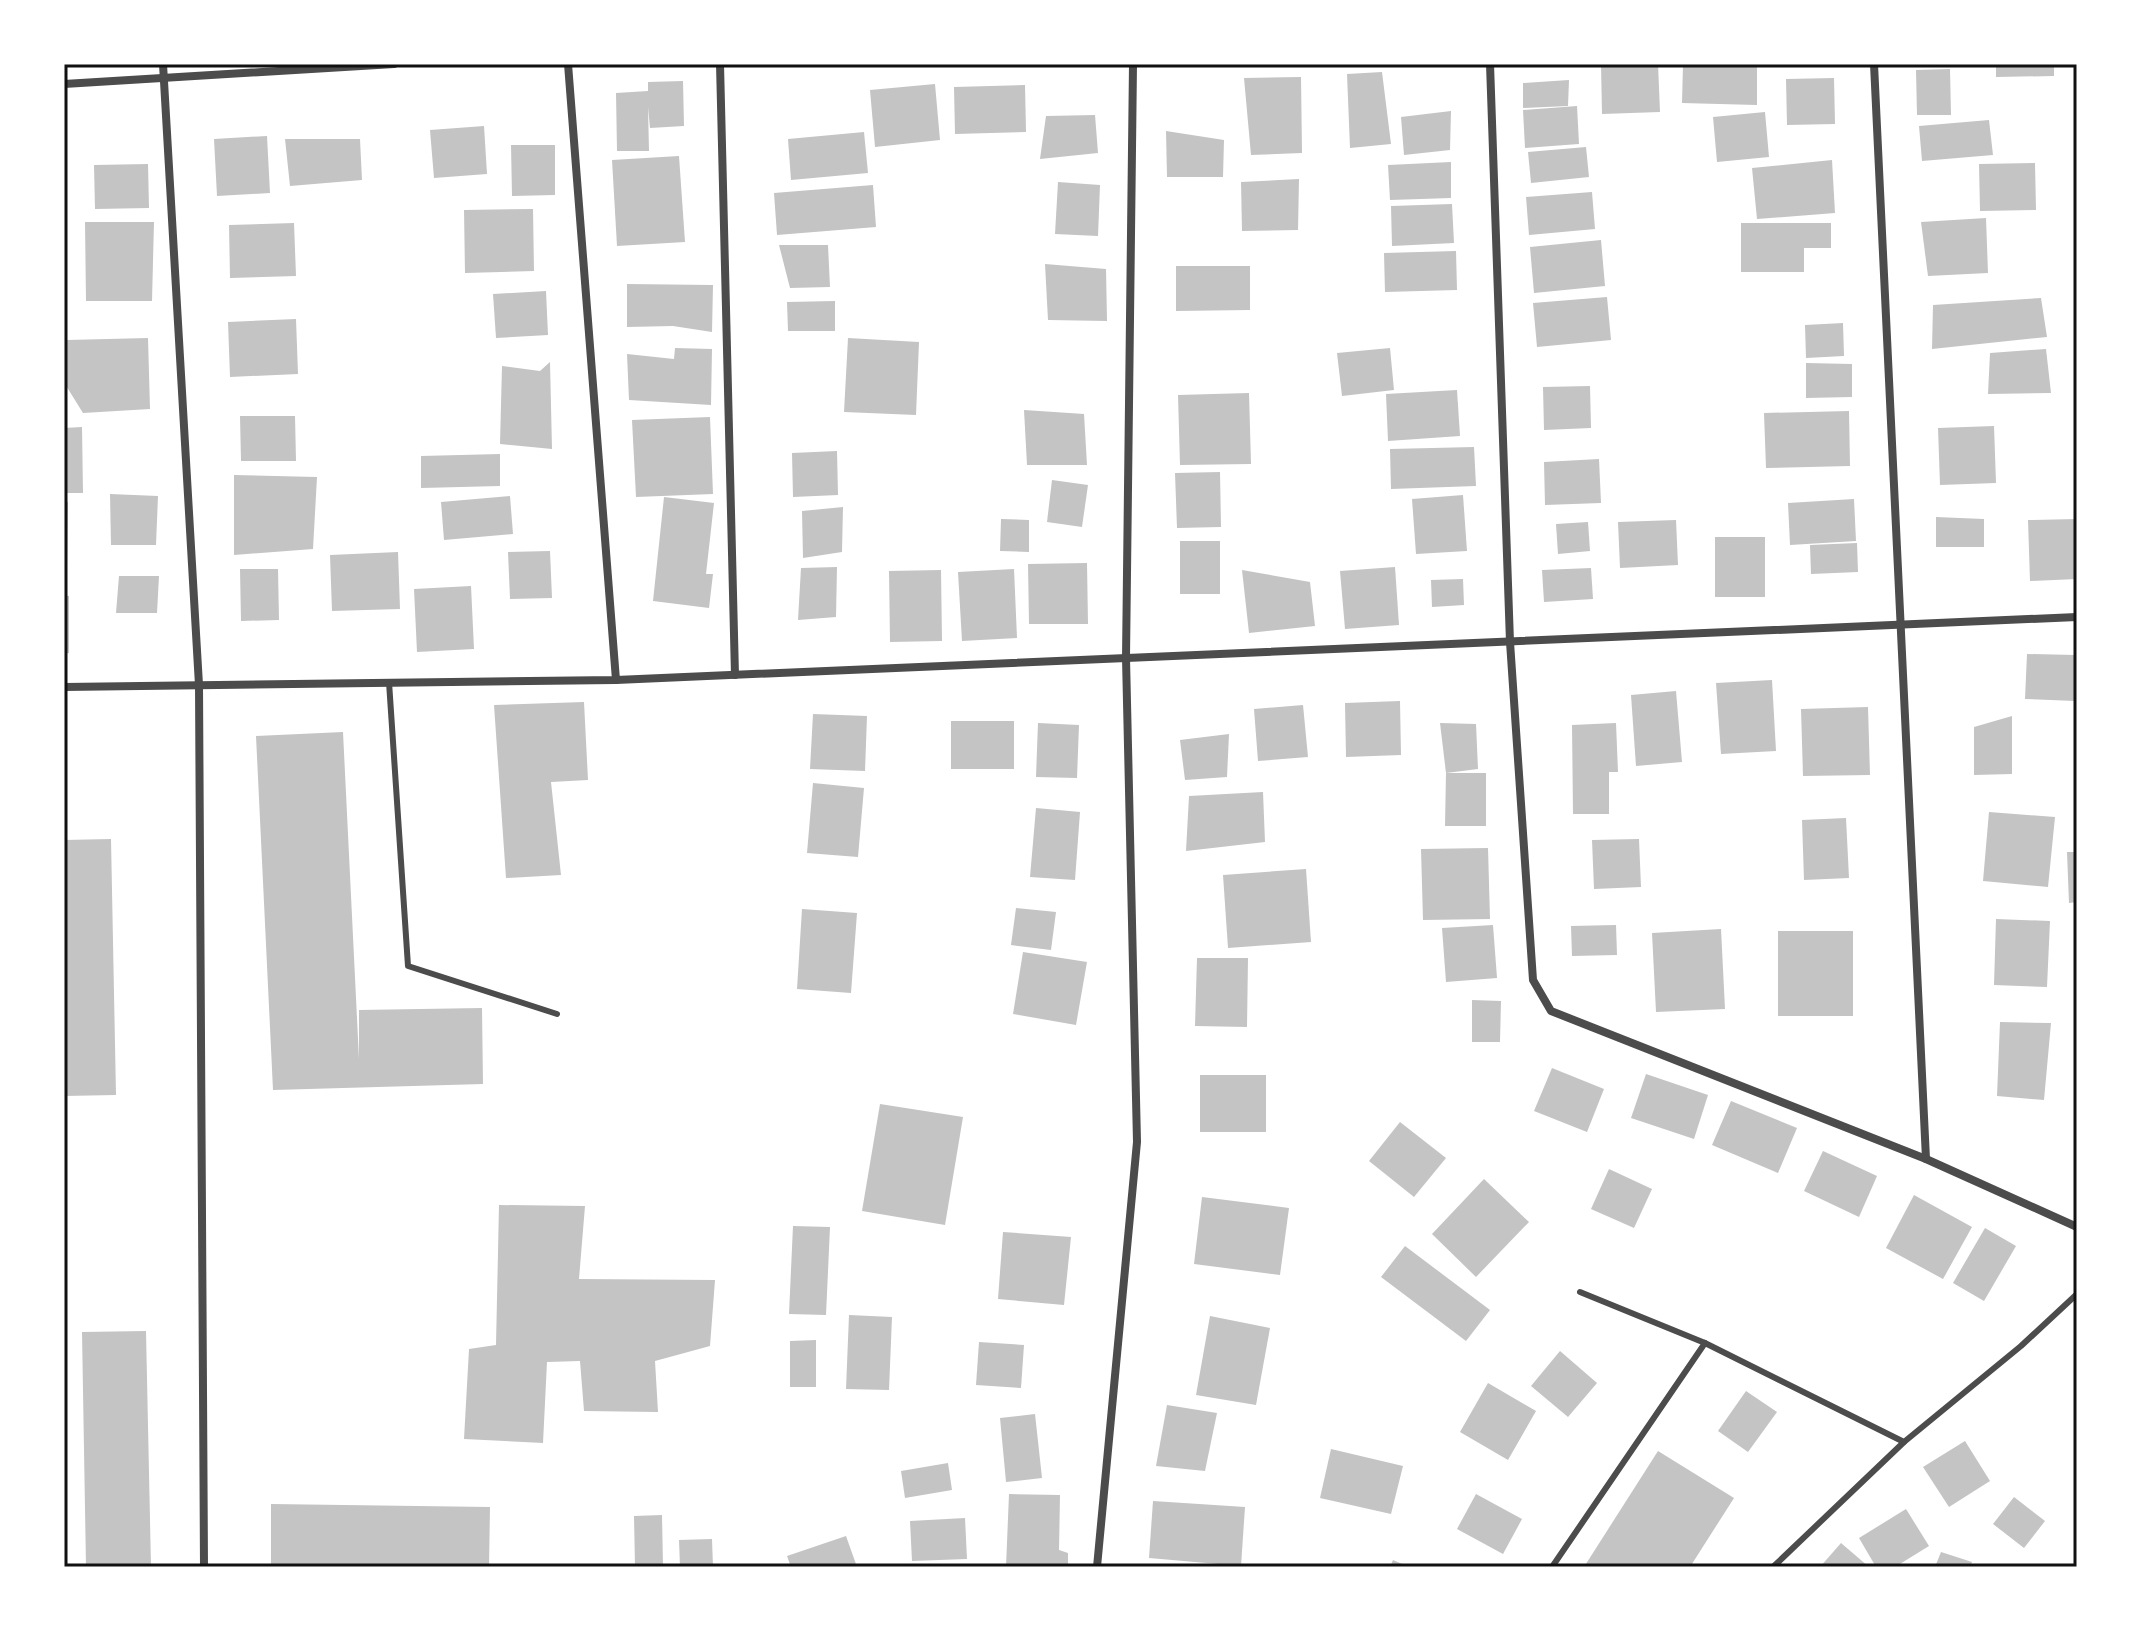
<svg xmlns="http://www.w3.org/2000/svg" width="2141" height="1631" font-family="'Open Sans',sans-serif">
<rect width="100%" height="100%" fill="#fff"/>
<g fill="#c4c4c4">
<polygon points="1601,64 1658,64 1660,112 1602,114"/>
<polygon points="1683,64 1757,64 1757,105 1682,103"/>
<polygon points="1996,64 2054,64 2054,76 1996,77"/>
<polygon points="1950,69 1951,115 1917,115 1916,70"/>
<polygon points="1382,72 1391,144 1350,148 1347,74"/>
<polygon points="1301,77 1302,153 1251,155 1244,78"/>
<polygon points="1834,78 1835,124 1787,125 1786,79"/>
<polygon points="1569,80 1568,106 1523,108 1523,83"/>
<polygon points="683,81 684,126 650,128 648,107 649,151 617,151 616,93 648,91 648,82"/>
<polygon points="935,84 940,140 875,147 870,90"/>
<polygon points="1025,85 1026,132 955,134 954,87"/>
<polygon points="1577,106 1579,144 1525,148 1523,110"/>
<polygon points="1451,111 1450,150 1404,155 1401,117"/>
<polygon points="1765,112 1769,157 1717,162 1713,117"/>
<polygon points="1095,115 1098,153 1040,159 1046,116"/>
<polygon points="1989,120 1993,155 1922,161 1919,126"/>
<polygon points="484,126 487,174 434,178 430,130"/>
<polygon points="1166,131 1224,140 1223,177 1167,177"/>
<polygon points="864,132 868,173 791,180 788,139"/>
<polygon points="267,136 270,193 217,196 214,139"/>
<polygon points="285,139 360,139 362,180 290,186"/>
<polygon points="511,145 555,145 555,195 512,196"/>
<polygon points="1586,147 1589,177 1531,183 1528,152"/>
<polygon points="679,156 685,242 617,246 612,160"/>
<polygon points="1832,160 1835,213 1757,219 1752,168"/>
<polygon points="1451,162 1451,198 1390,200 1388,165"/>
<polygon points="2035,163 2036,210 1980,211 1979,164"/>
<polygon points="148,164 149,208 95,209 94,165"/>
<polygon points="1299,179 1298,230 1242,231 1241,182"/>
<polygon points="1058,182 1100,185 1098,236 1055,234"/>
<polygon points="873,185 876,227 777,235 774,193"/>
<polygon points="1592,192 1595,229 1529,235 1526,197"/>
<polygon points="1452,204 1454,243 1392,246 1391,206"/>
<polygon points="533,209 534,271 465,273 464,210"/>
<polygon points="1986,218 1988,273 1928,276 1921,222"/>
<polygon points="85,222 154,222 152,301 86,301"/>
<polygon points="294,223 296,276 230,278 229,225"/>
<polygon points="1741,223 1831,223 1831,248 1804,248 1804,272 1741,272"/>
<polygon points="1601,240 1605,286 1534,293 1530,247"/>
<polygon points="779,245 828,245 830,287 790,288"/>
<polygon points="1456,251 1457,290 1385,292 1384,253"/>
<polygon points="1045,264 1106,269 1107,321 1048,320"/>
<polygon points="1176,266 1250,266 1250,310 1176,311"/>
<polygon points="627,284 713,285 712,332 673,326 627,327"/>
<polygon points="546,291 548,335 496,338 493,294"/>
<polygon points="1607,297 1611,340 1537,347 1533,303"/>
<polygon points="2041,298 2047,337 1932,349 1933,305"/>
<polygon points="835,301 835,331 788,331 787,302"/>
<polygon points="296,319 298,374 230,377 228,322"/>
<polygon points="1843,323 1844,356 1806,358 1805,325"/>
<polygon points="148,338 150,409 83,413 65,384 67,340"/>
<polygon points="848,338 919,342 916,415 844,412"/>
<polygon points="675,348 712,349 711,405 629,400 627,354 674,359"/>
<polygon points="1390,348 1394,390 1342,396 1337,353"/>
<polygon points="2046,349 2051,393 1988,394 1990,353"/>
<polygon points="550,362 552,449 500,444 502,366 540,371"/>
<polygon points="1806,363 1852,364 1852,397 1806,398"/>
<polygon points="1590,386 1591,428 1544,430 1543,387"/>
<polygon points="1457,390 1460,436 1388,441 1386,394"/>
<polygon points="1249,393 1251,464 1180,465 1178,395"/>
<polygon points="1024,410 1084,414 1087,465 1027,465"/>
<polygon points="1849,411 1850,466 1766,468 1764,413"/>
<polygon points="240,416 295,416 296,461 241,461"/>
<polygon points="710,417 713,494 636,497 632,420"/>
<polygon points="1994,426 1996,483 1940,485 1938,428"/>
<polygon points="82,427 83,493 64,493 64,428"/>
<polygon points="1474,447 1476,486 1391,489 1390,449"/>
<polygon points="837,451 838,495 793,497 792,453"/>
<polygon points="500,454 500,486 421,488 421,456"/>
<polygon points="1599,459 1601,503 1545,505 1544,462"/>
<polygon points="1220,472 1221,527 1177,528 1175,473"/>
<polygon points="234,475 317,477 313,549 234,555"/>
<polygon points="1052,480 1088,485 1082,527 1047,522"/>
<polygon points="110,494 158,496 156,545 111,545"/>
<polygon points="1463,495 1467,551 1416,554 1412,499"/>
<polygon points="510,496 513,534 444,540 441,502"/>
<polygon points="664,497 714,503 706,574 713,574 709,608 653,601"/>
<polygon points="1854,499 1856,541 1790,545 1788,503"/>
<polygon points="64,502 68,502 67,570 64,570"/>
<polygon points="843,507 842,552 803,558 802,511"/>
<polygon points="1936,517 1984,519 1984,547 1936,547"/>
<polygon points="1001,519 1029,520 1029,552 1000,551"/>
<polygon points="2077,519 2077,579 2030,581 2028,520"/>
<polygon points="1676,520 1678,565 1620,568 1618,522"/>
<polygon points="1588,522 1590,551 1558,554 1556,524"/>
<rect x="1715" y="537" width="50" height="60"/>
<rect x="1180" y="541" width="40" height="53"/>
<polygon points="1857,543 1858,572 1811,574 1810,545"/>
<polygon points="550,551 552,598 510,599 508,552"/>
<polygon points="398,552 400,609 332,611 330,555"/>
<polygon points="1087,563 1088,624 1029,624 1028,564"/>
<polygon points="837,567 836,617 798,620 801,568"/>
<polygon points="1395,567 1399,625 1345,629 1340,571"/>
<polygon points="1591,568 1593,599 1544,602 1542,570"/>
<polygon points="240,569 278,569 279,620 241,621"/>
<polygon points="1014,569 1017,638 962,641 958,572"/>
<polygon points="941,570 942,641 890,642 889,571"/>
<polygon points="1242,570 1310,582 1315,626 1249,633"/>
<polygon points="119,576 159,576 157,613 116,613"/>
<polygon points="1463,579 1464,605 1432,607 1431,580"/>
<polygon points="471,586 474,649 417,652 414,589"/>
<polygon points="64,595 69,596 69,653 64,654"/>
<polygon points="2027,654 2076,655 2075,701 2025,699"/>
<polygon points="1772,680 1776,751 1721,754 1716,683"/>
<polygon points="1676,691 1682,762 1636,766 1631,695"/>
<polygon points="1400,701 1401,755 1346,757 1345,703"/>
<polygon points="584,702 588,780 551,782 561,875 506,878 494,705"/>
<polygon points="1303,705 1308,757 1258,761 1254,709"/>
<polygon points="1868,707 1870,775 1803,776 1801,709"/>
<polygon points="813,714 867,716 865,771 810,769"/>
<polygon points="2012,716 2012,774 1974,775 1974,727"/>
<rect x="951" y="721" width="63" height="48"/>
<polygon points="1038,723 1079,725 1077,778 1036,777"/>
<polygon points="1440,723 1476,724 1478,769 1446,773"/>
<polygon points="1616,723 1618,772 1609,772 1609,814 1573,814 1572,725"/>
<polygon points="343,732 359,1059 359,1010 482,1008 483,1084 273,1090 256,736"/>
<polygon points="1229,734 1227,777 1185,780 1180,740"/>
<polygon points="1446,773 1486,773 1486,826 1445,826"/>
<polygon points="813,783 864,788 858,857 807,853"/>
<polygon points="1263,792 1265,842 1186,851 1189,796"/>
<polygon points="1036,808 1080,812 1075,880 1030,877"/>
<polygon points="1989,812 2055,817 2048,887 1983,881"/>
<polygon points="1846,818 1849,878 1804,880 1802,820"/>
<polygon points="111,839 116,1095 64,1096 64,840"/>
<polygon points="1639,839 1641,887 1594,889 1592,840"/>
<polygon points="1488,848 1490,919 1423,920 1421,849"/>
<polygon points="2067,852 2077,852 2077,902 2069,903"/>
<polygon points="1306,869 1311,942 1228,948 1223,875"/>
<polygon points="1016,908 1056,912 1051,950 1011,945"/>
<polygon points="802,909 857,913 851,993 797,989"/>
<polygon points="1996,919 2050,921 2047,987 1994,985"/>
<polygon points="1493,925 1497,978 1446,982 1442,928"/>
<polygon points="1616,925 1617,955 1572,956 1571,926"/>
<polygon points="1721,929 1725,1009 1656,1012 1652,933"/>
<rect x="1778" y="931" width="75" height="85"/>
<polygon points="1023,952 1087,962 1076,1025 1013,1014"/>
<polygon points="1197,958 1248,958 1247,1027 1195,1026"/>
<polygon points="1472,1000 1501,1001 1500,1042 1472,1042"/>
<polygon points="2000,1022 2051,1023 2044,1100 1997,1096"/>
<polygon points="1552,1068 1604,1089 1587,1132 1534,1111"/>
<polygon points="1646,1074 1708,1095 1694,1139 1631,1118"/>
<rect x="1200" y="1075" width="66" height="57"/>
<polygon points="1731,1101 1797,1128 1778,1173 1712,1145"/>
<polygon points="880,1104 963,1117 945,1225 862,1211"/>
<polygon points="1400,1122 1446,1158 1414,1197 1369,1161"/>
<polygon points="1823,1151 1877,1176 1859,1217 1804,1191"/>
<polygon points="1609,1169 1652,1189 1634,1228 1591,1209"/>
<polygon points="1484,1179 1529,1222 1476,1277 1432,1234"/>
<polygon points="1914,1195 1972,1227 1943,1279 1886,1248"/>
<polygon points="1202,1197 1289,1208 1280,1275 1194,1264"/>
<polygon points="499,1205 585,1206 579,1279 715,1280 710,1346 655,1361 658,1412 584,1411 580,1361 547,1362 543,1443 464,1439 469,1349 496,1345"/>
<polygon points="793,1226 830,1227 826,1315 789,1314"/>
<polygon points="1985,1228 2016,1246 1984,1301 1953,1283"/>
<polygon points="1003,1232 1071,1237 1064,1305 998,1299"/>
<polygon points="1405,1246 1490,1310 1466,1341 1381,1277"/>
<polygon points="849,1315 892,1317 889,1390 846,1389"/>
<polygon points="1210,1316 1270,1328 1256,1405 1196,1395"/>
<polygon points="146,1331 151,1567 86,1567 82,1332"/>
<polygon points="816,1340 816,1387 790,1387 790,1341"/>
<polygon points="979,1342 1024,1345 1021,1388 976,1385"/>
<polygon points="1560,1351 1597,1383 1568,1417 1531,1386"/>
<polygon points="1488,1383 1536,1411 1508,1460 1460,1432"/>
<polygon points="1746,1391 1777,1412 1748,1452 1718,1431"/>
<polygon points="1167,1405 1217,1413 1205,1471 1156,1466"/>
<polygon points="1035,1414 1042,1478 1006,1482 1000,1418"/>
<polygon points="1965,1441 1990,1481 1949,1507 1923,1467"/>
<polygon points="1331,1449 1403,1466 1391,1514 1320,1498"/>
<polygon points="1658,1451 1734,1498 1690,1567 1584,1567"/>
<polygon points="948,1463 952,1490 905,1498 901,1471"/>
<polygon points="1009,1494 1060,1495 1059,1550 1068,1553 1068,1567 1006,1567"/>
<polygon points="1476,1494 1522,1519 1503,1554 1457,1529"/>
<polygon points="2014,1497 2045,1521 2024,1548 1993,1524"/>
<polygon points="1153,1501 1245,1507 1241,1566 1149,1558"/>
<polygon points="271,1504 490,1507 489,1567 271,1567"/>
<polygon points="1906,1509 1929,1546 1895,1567 1876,1567 1859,1538"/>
<polygon points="662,1515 663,1567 635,1567 634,1516"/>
<polygon points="965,1518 967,1559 912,1561 910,1521"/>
<polygon points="846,1536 857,1567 791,1567 787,1556"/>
<polygon points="712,1539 713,1567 680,1567 679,1540"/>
<polygon points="1841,1543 1869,1567 1820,1567"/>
<polygon points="1941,1552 1972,1562 1970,1567 1935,1567"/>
<polygon points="1393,1560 1409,1567 1390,1567"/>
</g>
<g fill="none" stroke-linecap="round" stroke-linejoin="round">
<g stroke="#4c4c4c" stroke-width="6">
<polyline points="389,682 408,966 557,1014"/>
<polyline points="1580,1292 1705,1343 1904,1442 2021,1346 2077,1294"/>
<polyline points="1552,1567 1705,1343"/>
<polyline points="1773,1567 1904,1442"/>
</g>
<g stroke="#4c4c4c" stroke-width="8">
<polyline points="163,64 199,685 204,1567"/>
<polyline points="568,64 616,680"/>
<polyline points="720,64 735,675"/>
<polyline points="1490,64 1510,642 1533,980 1551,1011 1926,1159 2077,1227"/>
<polyline points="1874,64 1926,1159"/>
<polyline points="64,84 394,64"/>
<polyline points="64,687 616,680 2077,617"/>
<polyline points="1097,1567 1137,1142 1126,658 1133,64"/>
</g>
</g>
<rect width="2141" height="1631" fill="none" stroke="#ffffff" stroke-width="132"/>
<rect x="66" y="66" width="2009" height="1499" fill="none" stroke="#111" stroke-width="3"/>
</svg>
